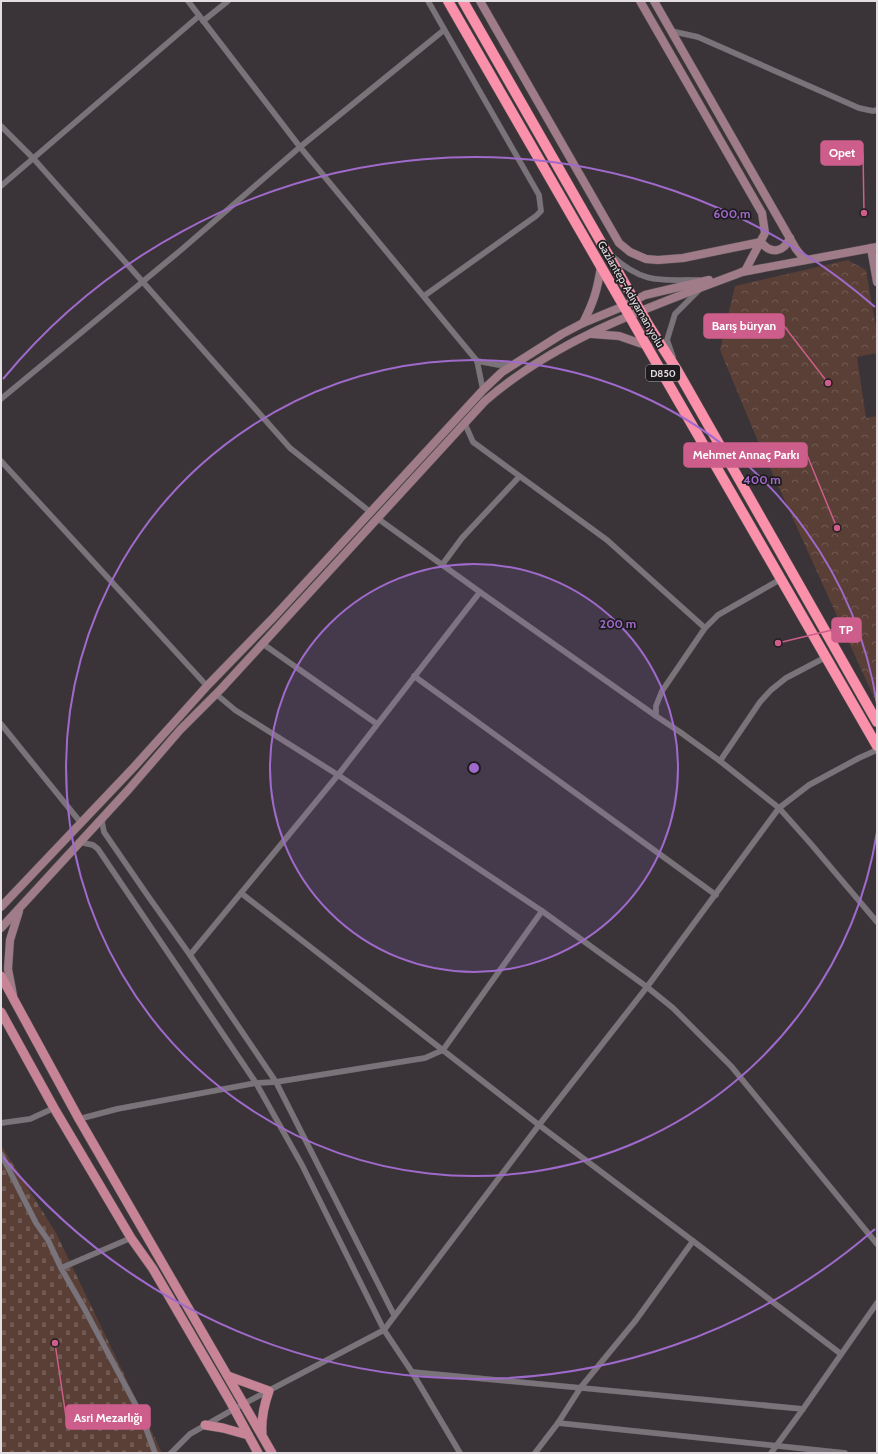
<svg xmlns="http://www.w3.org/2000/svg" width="878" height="1454" font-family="Cabin,sans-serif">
<defs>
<pattern id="cemetery-stones" width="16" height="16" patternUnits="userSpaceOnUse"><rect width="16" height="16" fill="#5a3f36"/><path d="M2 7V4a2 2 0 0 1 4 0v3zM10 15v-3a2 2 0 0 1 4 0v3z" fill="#715a53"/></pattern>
<pattern id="park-crowns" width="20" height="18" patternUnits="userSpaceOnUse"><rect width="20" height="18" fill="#5a3f36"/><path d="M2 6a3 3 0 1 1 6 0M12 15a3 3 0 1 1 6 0" fill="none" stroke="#715a53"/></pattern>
</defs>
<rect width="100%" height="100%" fill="#3a3439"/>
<polygon fill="url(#cemetery-stones)" points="1,1145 56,1233 162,1453 1,1453"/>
<polygon fill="url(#park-crowns)" points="848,260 866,270 877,333 877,353 857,357 866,418 877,416 876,702 757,439 720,350 735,286"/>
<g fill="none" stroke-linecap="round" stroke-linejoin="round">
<defs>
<g id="street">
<polyline points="188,1 300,147 477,361 483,390"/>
<polyline points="203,21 228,1"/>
<polyline points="671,31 698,37 859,108 873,111 877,110"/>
<polyline points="1,126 33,158 290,448 369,511"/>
<polyline points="1,186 199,16"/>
<path d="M612 256C643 284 660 280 699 280"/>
<polyline points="424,296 536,216 541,211 539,195 428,1"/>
<polyline points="673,357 667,340 675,314 701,288"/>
<polyline points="477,361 499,365 512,364"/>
<polyline points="1,399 181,250 300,147 444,30"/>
<polyline points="465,424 473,442 607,540 705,628"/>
<polyline points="1,461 207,686"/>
<polyline points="377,518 480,592"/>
<polyline points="442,565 462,538 519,477"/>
<polyline points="781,579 718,615 705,628 662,691 656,706 656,716 680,732 720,761 779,808 811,844 877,922"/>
<polyline points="263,644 377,724"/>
<polyline points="414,676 716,895"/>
<polyline points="216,694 235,710 338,775 542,911 647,987 673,1008 731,1066 877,1244"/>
<polyline points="1,724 81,823"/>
<polyline points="720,761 760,702 771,690 786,678 826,657"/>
<polyline points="104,817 102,822 104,832 148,896 190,955 276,1082 394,1315"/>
<polyline points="79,842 93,845 98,849 256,1083 302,1165 384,1330 412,1372 460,1453"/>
<polyline points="241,893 539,1125 693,1241 841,1354"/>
<polyline points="190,955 338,775 480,592 656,716"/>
<polyline points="79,1119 117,1109 256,1083 276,1082 425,1058 443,1050 542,911"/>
<polyline points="1,1123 30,1119 54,1108"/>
<polyline points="1,1154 36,1223 48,1240 61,1268 84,1308 141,1415 155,1453"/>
<polyline points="61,1268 131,1238"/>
<polyline points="412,1372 803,1409"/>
<polyline points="558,1423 845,1453"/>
<polyline points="171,1453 190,1434 234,1409 384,1330 539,1125 647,987 779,808 809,785 859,758 877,750"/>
<polyline points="535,1453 558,1423 581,1387 636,1320 693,1241"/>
<polyline points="771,1453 803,1409 877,1303"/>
</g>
<g id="secondary">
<polyline points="480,1 619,243 630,252 646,259 658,260 683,258 761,242"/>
<polyline points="654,1 796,249 805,260"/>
<path d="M761 242C771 255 784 252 790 238"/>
<polyline points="871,248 877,282"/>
<polyline points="742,272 877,247"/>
<path d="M583 323C594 301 597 291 601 267"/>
<polyline points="592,334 619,336 648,346"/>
<polyline points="1,907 134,767 207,686 273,618 483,390 502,372 562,334 583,323 624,306 645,295 709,280"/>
<path d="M1 928 129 789 180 730 221 689 485 401C559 337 654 305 745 271L765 233 762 213 640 1"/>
<polyline points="13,995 8,969 10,940 19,911"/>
</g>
<g id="primary">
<polyline points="1,976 79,1119 272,1453"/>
<polyline points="1,1012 54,1108 131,1238 153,1269 231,1403 258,1453"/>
<path d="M228 1376 269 1391C264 1405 261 1417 262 1433"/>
<polyline points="205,1425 223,1428 248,1435"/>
</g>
<g id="highway">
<polyline points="448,1 877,746"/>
<polyline points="463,1 649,326 677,370 877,722"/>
</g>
</defs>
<use href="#street" stroke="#575256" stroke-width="6"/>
<use href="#secondary" stroke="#575256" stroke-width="9"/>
<use href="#primary" stroke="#575256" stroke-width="10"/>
<use href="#highway" stroke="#575256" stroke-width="11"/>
<use href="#street" stroke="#7a7379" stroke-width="5.5"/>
<use href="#secondary" stroke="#a07c88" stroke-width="8"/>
<use href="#primary" stroke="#c78496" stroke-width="9"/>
<use href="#highway" stroke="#fa90aa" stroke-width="10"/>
</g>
<circle cx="474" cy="768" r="204" fill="#9f6acb" fill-opacity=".12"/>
<g fill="none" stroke="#9f6acb" stroke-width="2">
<circle cx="474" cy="768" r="204"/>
<path d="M877 832A408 408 0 1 1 877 704"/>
<path d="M875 1229A611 611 0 0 1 3 1157M3 379A611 611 0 0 1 875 307"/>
</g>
<g text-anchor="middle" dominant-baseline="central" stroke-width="3.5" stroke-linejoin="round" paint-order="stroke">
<rect fill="#1f1c1f" stroke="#a8a4a7" stroke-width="1" x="646" y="365" width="34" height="16" rx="3"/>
<g font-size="10" font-weight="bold" fill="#e2dee1">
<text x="663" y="373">D850</text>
</g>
<g font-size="11" fill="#e2dee1" stroke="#1f1c1f">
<text transform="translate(631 294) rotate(60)">Gaziantep-Adıyaman yolu</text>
</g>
</g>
<circle cx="474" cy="768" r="6" fill="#9f6acb" stroke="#1f1c1f" stroke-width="2"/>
<g font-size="12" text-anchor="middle" font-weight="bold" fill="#9f6acb" stroke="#1f1c1f" stroke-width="3.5" stroke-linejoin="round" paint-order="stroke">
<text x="732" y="218">600 m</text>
<text x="762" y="484">400 m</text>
<text x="618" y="628">200 m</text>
</g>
<path fill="none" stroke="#cd5d8a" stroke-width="1.5" d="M864 213L863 153M828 383L784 326M837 528L807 455M778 643L832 630M55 1343L66 1417"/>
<g fill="#cd5d8a" stroke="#1f1c1f" stroke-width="1.5">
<circle cx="864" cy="213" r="4"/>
<circle cx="828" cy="383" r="4"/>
<circle cx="837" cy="528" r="4"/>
<circle cx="778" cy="643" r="4"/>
<circle cx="55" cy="1343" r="4"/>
</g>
<g fill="#cd5d8a" stroke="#cd5d8a" stroke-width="1.5">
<rect x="821" y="141" width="42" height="24" rx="4"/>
<rect x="704" y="314" width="80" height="24" rx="4"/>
<rect x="684" y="443" width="123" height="24" rx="4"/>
<rect x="832" y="618" width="29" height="24" rx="4"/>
<rect x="66" y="1405" width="84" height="24" rx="4"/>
</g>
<g font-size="12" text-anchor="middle" font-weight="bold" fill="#fff">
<text x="842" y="157">Opet</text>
<text x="744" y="330">Barış büryan</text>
<text x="746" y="459">Mehmet Annaç Parkı</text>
<text x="846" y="634">TP</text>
<text x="108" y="1422">Asri Mezarlığı</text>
</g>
<rect width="878" height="1454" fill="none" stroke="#e2dee1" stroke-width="4"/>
</svg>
